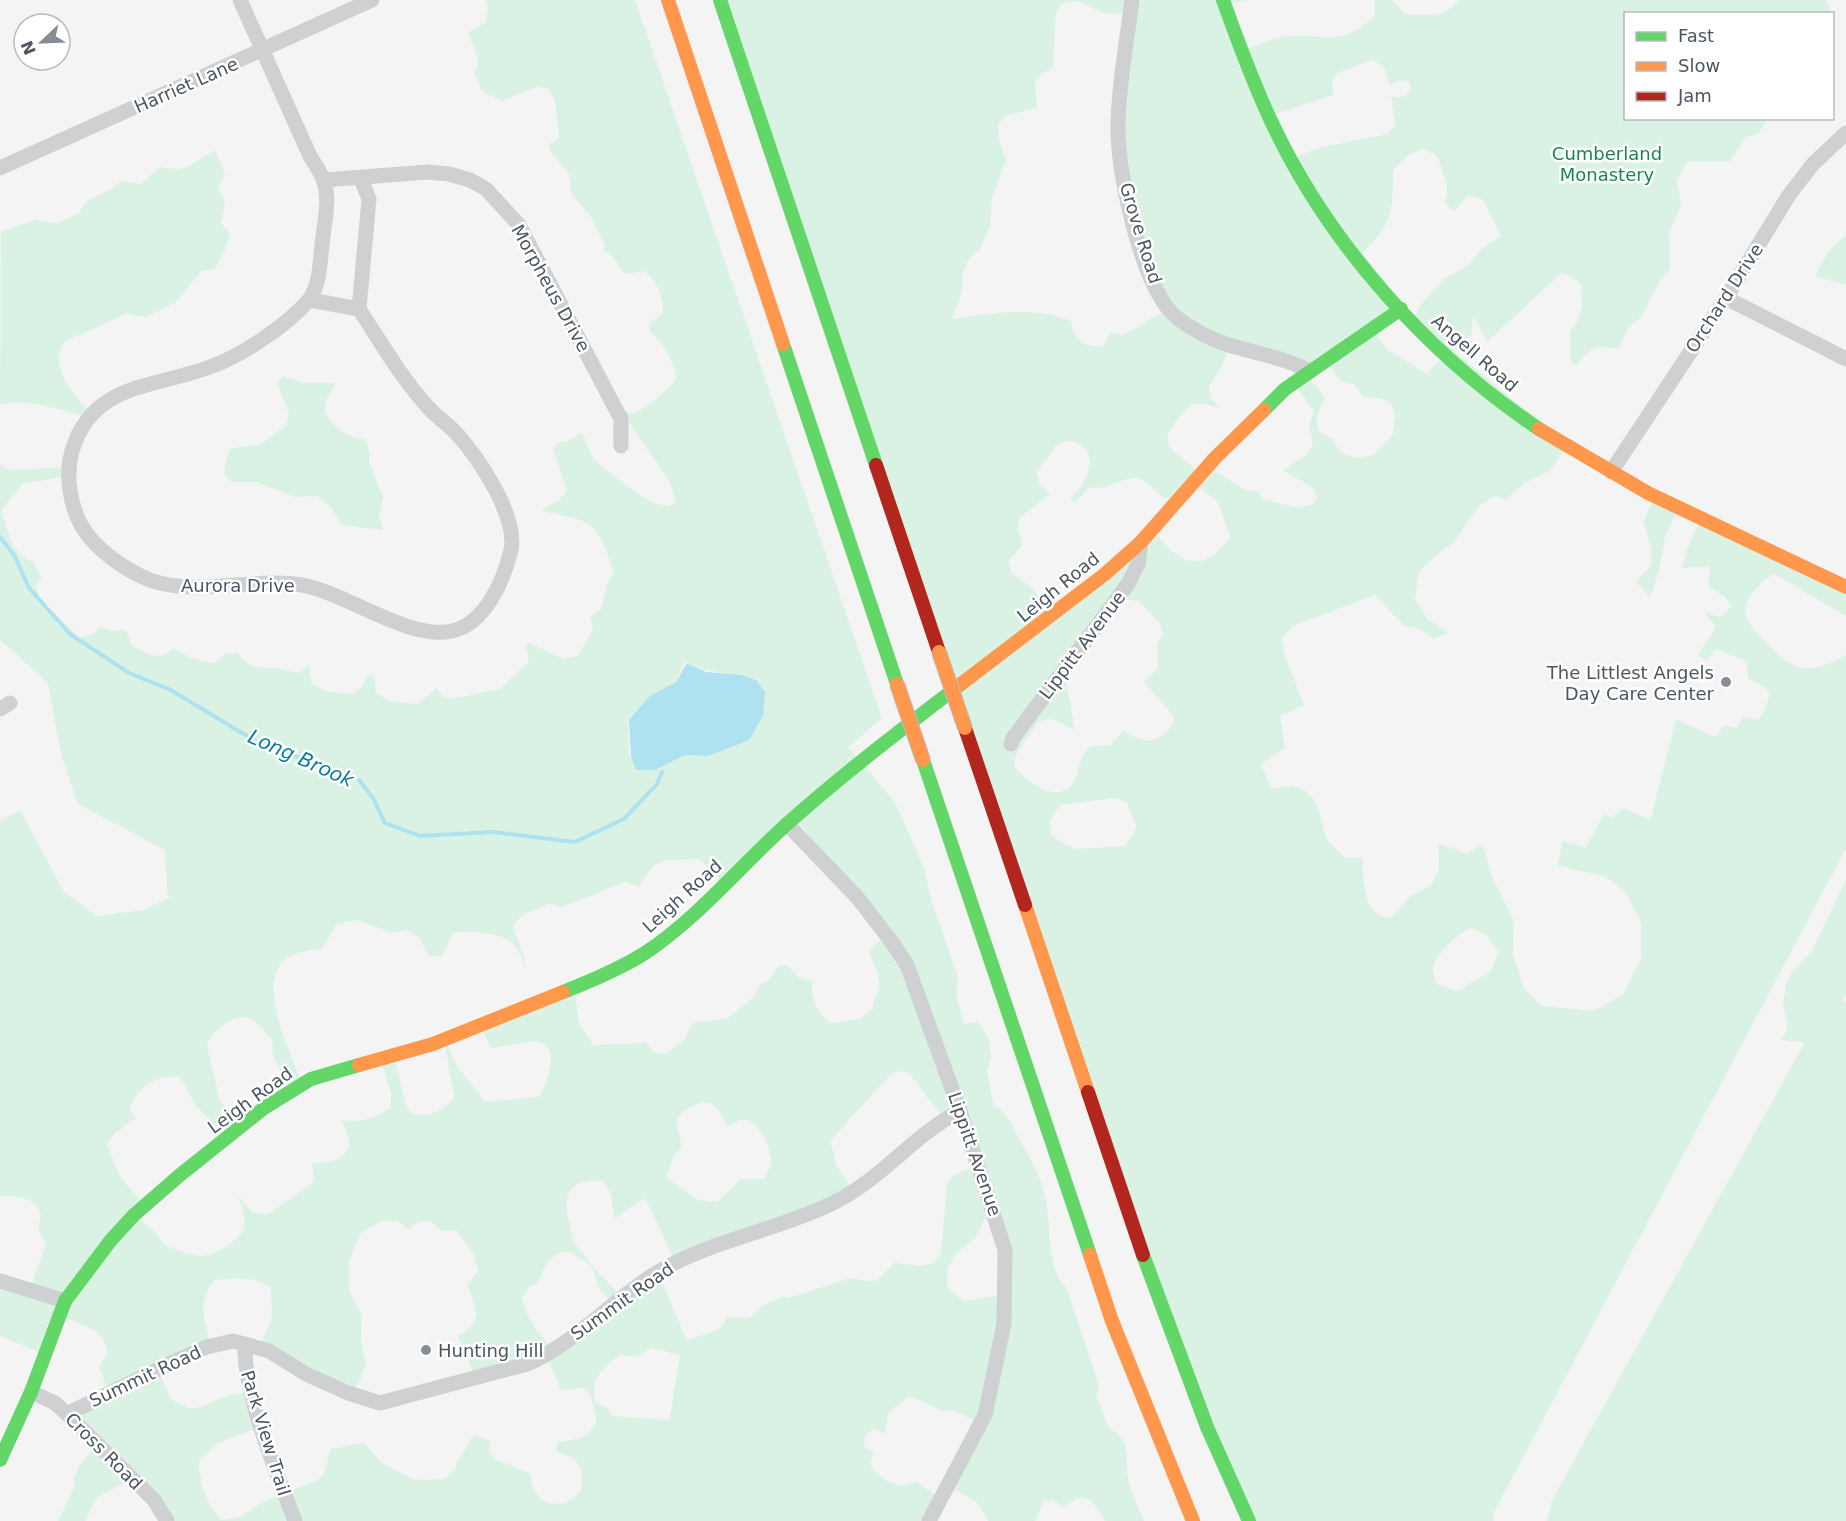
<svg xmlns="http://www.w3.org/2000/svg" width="1846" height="1521" font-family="'DejaVu Sans',sans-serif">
<rect width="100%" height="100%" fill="#f4f4f4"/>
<g fill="#d9f2e3" fill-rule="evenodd">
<path d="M485 0H635L882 718 848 747 895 802 924 868 932 902 958 977 956 994 964 1024 978 1021 989 1039 991 1058 987 1071 993 1105C1006 1111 1011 1123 1018 1136 1029 1156 1040 1174 1045 1196 1052 1224 1045 1268 1067 1289L1099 1385 1096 1395 1109 1428C1134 1441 1123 1460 1129 1482 1132 1495 1139 1508 1144 1521H1105L1091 1500 1078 1497 1063 1508 1053 1500 1044 1501 1035 1521H988L978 1503 953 1488 981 1424 954 1410 944 1412 915 1398 908 1397 888 1413 885 1433 873 1429C865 1434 863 1439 865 1448L874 1452 870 1464C880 1480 899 1492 916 1481L937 1496 929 1521H169L136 1476 96 1498 85 1521H58L74 1487V1479L80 1465 98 1443 66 1405 107 1389 99 1367 108 1352C102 1328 85 1326 63 1317L47 1355 0 1336V1279L31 1286 46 1245 38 1229 41 1214C35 1197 15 1194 0 1197V821L20 810 64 892 97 916 143 910 170 898 167 892 165 850 78 804 61 754 48 683 0 640V465L8 470 71 467 72 475 22 484 1 511C8 528 12 558 33 561L41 577 36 585 39 599 79 637 93 635 101 627 113 631 122 629 127 632 132 646 152 655 162 656 174 648 190 658 214 663 225 654 237 653C253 670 253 666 274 668 282 669 290 672 298 673L309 665 311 683 325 691 352 694 363 686 367 675 374 676 376 693 391 701 417 704 436 688 442 696 451 699 500 689 529 662 526 642 564 659 578 656 593 629 590 617 601 609 607 584 614 572C595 517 594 524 541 510L559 500 567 491 553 449 558 442H566L582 433 593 458 602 467 641 496 656 504 669 506 676 501 670 482 620 410 632 414C650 405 665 393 677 378 672 358 665 345 650 331L649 324 663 313C663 296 658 281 644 271L625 274 611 255 605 252 603 241 589 214 572 195 569 174 550 150 549 145 559 137 555 100 547 88 536 87 502 101 482 91 474 72 477 69V57L468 32 486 22 488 9ZM685 661C701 673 735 673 756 680L708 756 685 755 655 770H638L629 753 628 722 649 699 676 682ZM797 821 889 931 869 951C872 961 880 975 879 985 878 993 873 1000 873 1009L859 1019 830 1023C817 1012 809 998 813 981L801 979 786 965 778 966 771 978 759 985 755 996 727 1019 692 1023 684 1040 665 1054 654 1052 646 1043 593 1045 579 1023 574 988 481 1027 491 1048 538 1041 549 1048C553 1066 548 1083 538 1097L485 1102 457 1066 444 1038 454 1098C442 1112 421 1123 407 1109L393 1052 383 1066 391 1093 390 1108C374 1119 361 1123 341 1120 344 1126 349 1135 349 1142 350 1160 325 1164 312 1163L314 1182 268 1214 253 1213 238 1196C242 1206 246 1216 244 1227 241 1240 216 1254 204 1256 197 1257 171 1249 165 1245 161 1242 160 1237 156 1234 150 1227 142 1222 135 1216L143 1204 119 1175 107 1144 115 1133 136 1118 130 1110C135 1087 158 1074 180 1077L197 1107 225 1137 240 1123 220 1101 207 1046C209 1032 235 1012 251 1019 258 1023 266 1034 272 1039L273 1056 288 1085 300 1079C289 1049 251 971 293 955 303 951 310 949 321 950L337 924 356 920 393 933 408 930 419 937 429 957 442 956 453 933C470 930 502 932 514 945 520 952 524 964 527 972 521 925 491 926 551 903L560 908 625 882 638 887 653 866 665 860 700 859 724 885ZM904 1071 910 1074 946 1122 963 1113 980 1165 954 1175 947 1184 941 1253 934 1263 922 1266 894 1263 880 1278 872 1282 851 1278 788 1298 784 1296 762 1306 749 1318 727 1317 721 1328 687 1341 659 1275 621 1297C606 1280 588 1263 576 1244 572 1238 571 1229 569 1222 561 1193 572 1177 603 1181L611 1193 614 1219 641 1200 646 1199 675 1262 854 1192 837 1167 830 1141 892 1073ZM702 1102C718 1102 721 1114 727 1127 731 1125 736 1121 740 1120 757 1116 769 1144 771 1157 772 1165 767 1172 764 1179H741L717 1202 698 1200 666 1177 673 1158 682 1147 676 1120 683 1111ZM993 1204 1007 1294 964 1301 947 1287 948 1267 957 1252 974 1240ZM429 1220 442 1231H457L474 1255 478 1272 467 1284C476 1309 485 1321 458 1336L476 1379 546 1356 562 1391C570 1389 579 1386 586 1390 591 1394 592 1402 594 1408 604 1433 578 1441 557 1442L556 1452C581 1458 584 1467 581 1491 561 1514 531 1505 531 1474L493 1458 489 1451 490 1441 474 1435 456 1463V1468L444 1479 414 1480 381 1462 364 1443 331 1449 323 1475 318 1480 262 1502 241 1517 223 1520C208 1509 198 1480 199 1461L218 1443 265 1425 254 1392 230 1395 197 1408H189L171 1399 158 1371 212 1345C203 1323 198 1302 213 1281 231 1277 256 1276 271 1288L272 1317 259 1348 354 1392 366 1365 361 1342 362 1316 349 1290V1261L361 1232 382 1221H398L409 1230 416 1223ZM568 1251 592 1266 598 1287 609 1300 553 1350C538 1334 527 1319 522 1298L529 1287 538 1283C545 1266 548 1254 568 1251ZM651 1348 680 1355 670 1417 668 1420 614 1416 607 1408 595 1402C591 1376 601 1371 620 1355L636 1357Z"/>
<path d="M725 0H1248L1228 4 1244 50C1257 46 1274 37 1289 36 1331 34 1338 48 1375 16L1374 0H1391L1406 14C1431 15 1441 19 1459 0H1826L1831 13 1626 14V118L1767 119 1758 134 1746 137 1730 161 1687 162 1677 180 1681 205 1669 233 1670 270 1661 279 1641 317 1629 327 1618 349C1594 345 1592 347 1576 366L1571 362 1570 330C1584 317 1582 301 1581 284L1570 276 1561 273 1487 342 1475 318 1472 320V333L1455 352 1567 444 1551 470 1524 483 1506 500 1495 496 1480 505 1450 547 1447 546 1419 571 1415 599 1428 620 1449 632 1434 639 1417 628 1404 626 1375 595 1293 626 1282 638 1285 656 1304 705 1280 716 1285 748 1261 764 1271 788 1293 786 1306 791 1317 804 1327 840 1345 858H1363C1363 878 1362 921 1392 917L1409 897 1430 886 1439 870 1438 843 1467 854 1482 844 1494 882 1514 920 1513 955 1525 990 1542 1006 1593 1011 1623 995 1641 958V922L1625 892 1606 877 1557 865 1563 841 1586 847 1604 814 1611 818 1624 808 1647 819 1651 817 1676 720 1716 737 1724 725 1737 728 1743 716 1757 720 1763 714 1770 694 1765 687 1748 679 1747 661 1715 649 1706 661 1698 655 1716 627 1706 615V612L1720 617 1727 612 1731 604 1724 596 1708 586 1710 566 1682 568 1687 549 1702 516 1846 587V616L1774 574C1760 582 1737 603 1749 622 1752 629 1759 635 1764 640 1774 651 1786 664 1801 668 1814 671 1836 662 1846 655V848L1493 1514 1494 1521H1253L1199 1400ZM1078 1 1104 13 1131 15 1123 148 1142 234 1168 309 1123 335 1110 332 1104 346C1084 348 1074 341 1071 321 1032 305 991 314 952 319L962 292 963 273 967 262 980 249 990 225 992 198 1006 160 999 141 998 124 1005 116 1037 108 1035 82 1042 74 1053 68 1056 12 1063 3ZM1371 60C1385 63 1386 73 1390 85L1400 80 1409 82 1411 89 1407 95 1398 98 1391 96 1395 124 1388 134 1323 147 1296 157 1276 114 1333 95 1332 83 1336 74ZM1423 149 1436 155C1441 168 1452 188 1444 202L1454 212 1468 195 1483 200 1501 236 1481 249 1469 265 1444 279 1422 303 1415 316 1446 353 1427 374 1387 349 1373 330 1395 294 1362 253C1393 224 1393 211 1393 170L1407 156ZM1232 341 1316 366 1326 362 1341 381 1355 385 1363 397 1383 399 1392 405 1395 416 1393 434 1373 455 1357 458 1341 453 1333 439 1319 432 1316 419 1325 397 1307 376 1295 386 1314 411 1309 425 1313 446 1306 455 1283 470 1312 487 1317 496 1314 504 1298 508 1262 499 1259 492 1245 490 1212 469 1201 474 1169 447 1167 434C1186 410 1189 394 1221 409L1211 399 1209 385 1220 370ZM1064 441C1104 443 1091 481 1070 499L1075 503 1088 488C1093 487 1099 489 1103 487 1141 476 1133 470 1165 499L1195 484 1218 502 1230 537C1202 576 1179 564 1155 532L1051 617 1034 590 1011 572 1009 560 1023 544 1018 529 1019 518 1050 494 1039 484 1037 472 1055 447ZM1128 600 1139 601 1160 624 1163 635 1157 643 1158 668 1144 682 1173 715 1174 723C1158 744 1144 746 1124 730L1110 746C1103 746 1094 744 1088 749 1079 757 1080 774 1073 783 1056 806 1027 781 1014 767L1016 754 1039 721 1052 719 1075 730 1067 687 1066 666 1119 606ZM1115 798 1127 803 1137 828 1125 846 1075 849 1051 836 1050 821 1060 805ZM1472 928 1486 935 1499 952 1490 972 1457 991 1437 984C1436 980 1433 974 1433 970 1434 954 1459 932 1472 928Z"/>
<path d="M216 151 225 175 218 188 225 203 221 223 231 235 216 268 201 271 176 302 146 317 126 314 65 341C46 366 76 397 92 414L89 418C60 409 30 399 0 404L1 232 36 220 58 223 79 213 86 202 111 189 121 181 141 184 161 167C194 174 188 161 216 151Z"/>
<polygon points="1846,235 1846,285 1815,276 1827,253"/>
<path d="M283 376 303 383H336L326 400 325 413C334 426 348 439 365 439L370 452 369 461 383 498 379 517 383 530 341 525 331 507 317 496 296 497 256 482H232L224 474 229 449 261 444 287 425 289 414 277 383Z"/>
<polygon points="1657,493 1680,505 1665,537 1659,571 1650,597 1636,581 1651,566 1651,546 1643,522"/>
<polygon points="1846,879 1846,995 1843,1001 1846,1003 1846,1521 1547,1521 1552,1500 1805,1042 1779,1040 1786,1033 1788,1022 1783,1007 1786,984 1792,972 1812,951"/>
</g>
<polygon fill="#aee2f0" points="687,663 706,672 741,675 756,680 765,692 763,716 749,740 708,756 685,755 655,770 636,770 631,756 629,720 650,696 676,682"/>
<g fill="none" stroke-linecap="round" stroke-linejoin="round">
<polyline stroke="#aee2f0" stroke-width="4" points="0,537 14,555 29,588 70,634 129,673 169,689 257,742 359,780 373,798 385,823 420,836 493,832 575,842 624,819 657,784 662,772"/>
<g stroke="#ced0d2" stroke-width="15">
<path d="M240 0 310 156C314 163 320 171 323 179 331 198 324 224 322 244 320 262 320 287 308 301 286 326 241 356 210 367 153 388 92 383 72 451 65 475 70 507 83 528 96 550 127 571 150 580 197 597 253 577 302 585 347 593 409 641 452 631 485 624 504 580 511 550 518 516 478 457 456 433 447 423 435 416 427 406 401 377 380 341 359 309L310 300"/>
<path d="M1132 0C1127 40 1119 82 1118 122 1117 170 1138 267 1166 306 1173 315 1184 324 1194 329 1228 352 1273 351 1309 371"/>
<polyline points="0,168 372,0"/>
<polyline points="324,180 428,172 449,174 470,180 486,189 519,225 621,419 621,446"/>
<polyline points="1726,298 1846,359"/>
<polyline points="359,309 369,199 361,179"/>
<polyline points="1611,472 1726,298 1789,195 1813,164 1846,133"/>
<polyline points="0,709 10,703"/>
<polyline points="1011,744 1013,738 1128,584 1138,564 1141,542"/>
<polyline points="787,824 857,897 891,941 907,965 960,1111 1005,1250 1004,1324 985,1415 929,1521"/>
<polyline points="0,1281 65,1301"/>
<path d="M245 1344C243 1392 277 1474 295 1521"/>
<polyline points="31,1392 55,1403 67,1414 154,1500 167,1521"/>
<path d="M67 1414 175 1361 207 1347 233 1341 269 1351 306 1374 348 1393 380 1403 527 1364C572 1345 611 1302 653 1275 709 1240 773 1232 831 1204 879 1182 913 1135 960 1111"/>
</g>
<g stroke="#63d668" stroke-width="14">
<polyline points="720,0 876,465"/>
<path d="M1223 0C1238 42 1253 83 1272 123 1329 244 1427 354 1539 429"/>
<polyline points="783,344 897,684"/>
<polyline points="1264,410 1285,389 1401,309"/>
<polyline points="923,760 1090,1255"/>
<path d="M563 992C591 981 620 969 645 953 698 918 740 866 787 824 843 774 902 729 961 684"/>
<polyline points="1143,1255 1207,1427 1249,1521"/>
<polyline points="0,1460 31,1392 65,1301 111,1240 134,1215 180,1175 264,1108 311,1079 359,1065"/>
</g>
<g stroke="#ff974d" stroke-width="14">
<polyline points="668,0 783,344"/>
<polyline points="1539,429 1648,493 1846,587"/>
<polyline points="961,684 1105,574 1141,542 1215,458 1264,410"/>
<polyline points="1025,905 1088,1092"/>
<polyline points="359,1065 433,1044 563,992"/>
<polyline points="1090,1255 1112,1321 1193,1521"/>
</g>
<g stroke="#b3261e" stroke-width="14">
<polyline points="876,465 939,652"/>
<polyline points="965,728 1025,905"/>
<polyline points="1088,1092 1143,1255"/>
</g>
<defs>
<g id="slow-bridge">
<polyline points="939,652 965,728"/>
<polyline points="897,684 923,760"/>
</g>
</defs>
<use href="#slow-bridge" stroke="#b9bec3" stroke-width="16" stroke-linecap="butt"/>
<use href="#slow-bridge" stroke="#ff974d" stroke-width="14"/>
</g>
<g fill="#868d94" stroke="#fff" stroke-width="2">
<circle cx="1726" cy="682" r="6"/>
<circle cx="426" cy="1350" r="6"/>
</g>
<g text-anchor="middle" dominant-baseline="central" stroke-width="5" stroke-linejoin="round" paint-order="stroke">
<g font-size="18" fill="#4a5661" stroke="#fff">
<text transform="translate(186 85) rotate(-24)">Harriet Lane</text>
<text transform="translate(1141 233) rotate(73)">Grove Road</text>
<text transform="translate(551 288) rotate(61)">Morpheus Drive</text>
<text transform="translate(1724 298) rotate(-57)">Orchard Drive</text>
<text transform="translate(1475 353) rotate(41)">Angell Road</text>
<text x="238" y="585">Aurora Drive</text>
<text transform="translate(1058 587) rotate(-39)">Leigh Road</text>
<text transform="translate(1082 645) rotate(-53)">Lippitt Avenue</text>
<text transform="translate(682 896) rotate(-42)">Leigh Road</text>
<text transform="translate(250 1100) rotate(-36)">Leigh Road</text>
<text transform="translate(975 1154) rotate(71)">Lippitt Avenue</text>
<text transform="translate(622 1301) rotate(-35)">Summit Road</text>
<text transform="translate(145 1376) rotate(-25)">Summit Road</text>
<text transform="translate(266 1433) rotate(73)">Park View Trail</text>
<text transform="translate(104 1451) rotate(45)">Cross Road</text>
</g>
<g font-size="18" fill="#17864f" stroke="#fff">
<text x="1607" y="153">Cumberland<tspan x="1607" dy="21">Monastery</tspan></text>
</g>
<g font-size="18" fill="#4a5661" stroke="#fff" text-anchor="end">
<text x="1714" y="672">The Littlest Angels<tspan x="1714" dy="21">Day Care Center</tspan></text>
<text x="438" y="1350" text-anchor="start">Hunting Hill</text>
</g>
<g font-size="20" font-style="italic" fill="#0c7c9b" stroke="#fff">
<text transform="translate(301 758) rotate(24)">Long Brook</text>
</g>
</g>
<rect x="1624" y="12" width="210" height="108" fill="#ffffff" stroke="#b7bbc0" stroke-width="1.5"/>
<rect x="1636" y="32" width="30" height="9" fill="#63d668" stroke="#b7bbc0" stroke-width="1.5"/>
<text x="1678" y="42" font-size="18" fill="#4a5661">Fast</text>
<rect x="1636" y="62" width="30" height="9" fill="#ff974d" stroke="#b7bbc0" stroke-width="1.5"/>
<text x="1678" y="72" font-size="18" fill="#4a5661">Slow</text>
<rect x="1636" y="92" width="30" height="9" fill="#b3261e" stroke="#b7bbc0" stroke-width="1.5"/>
<text x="1678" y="102" font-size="18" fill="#4a5661">Jam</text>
<g transform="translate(42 42) rotate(247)"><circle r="28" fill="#ffffff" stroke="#b7bbc0" stroke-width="1.5"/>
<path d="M0-4.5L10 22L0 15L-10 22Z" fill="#868d94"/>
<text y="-9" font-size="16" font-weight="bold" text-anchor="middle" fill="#4a5661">N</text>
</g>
</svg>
